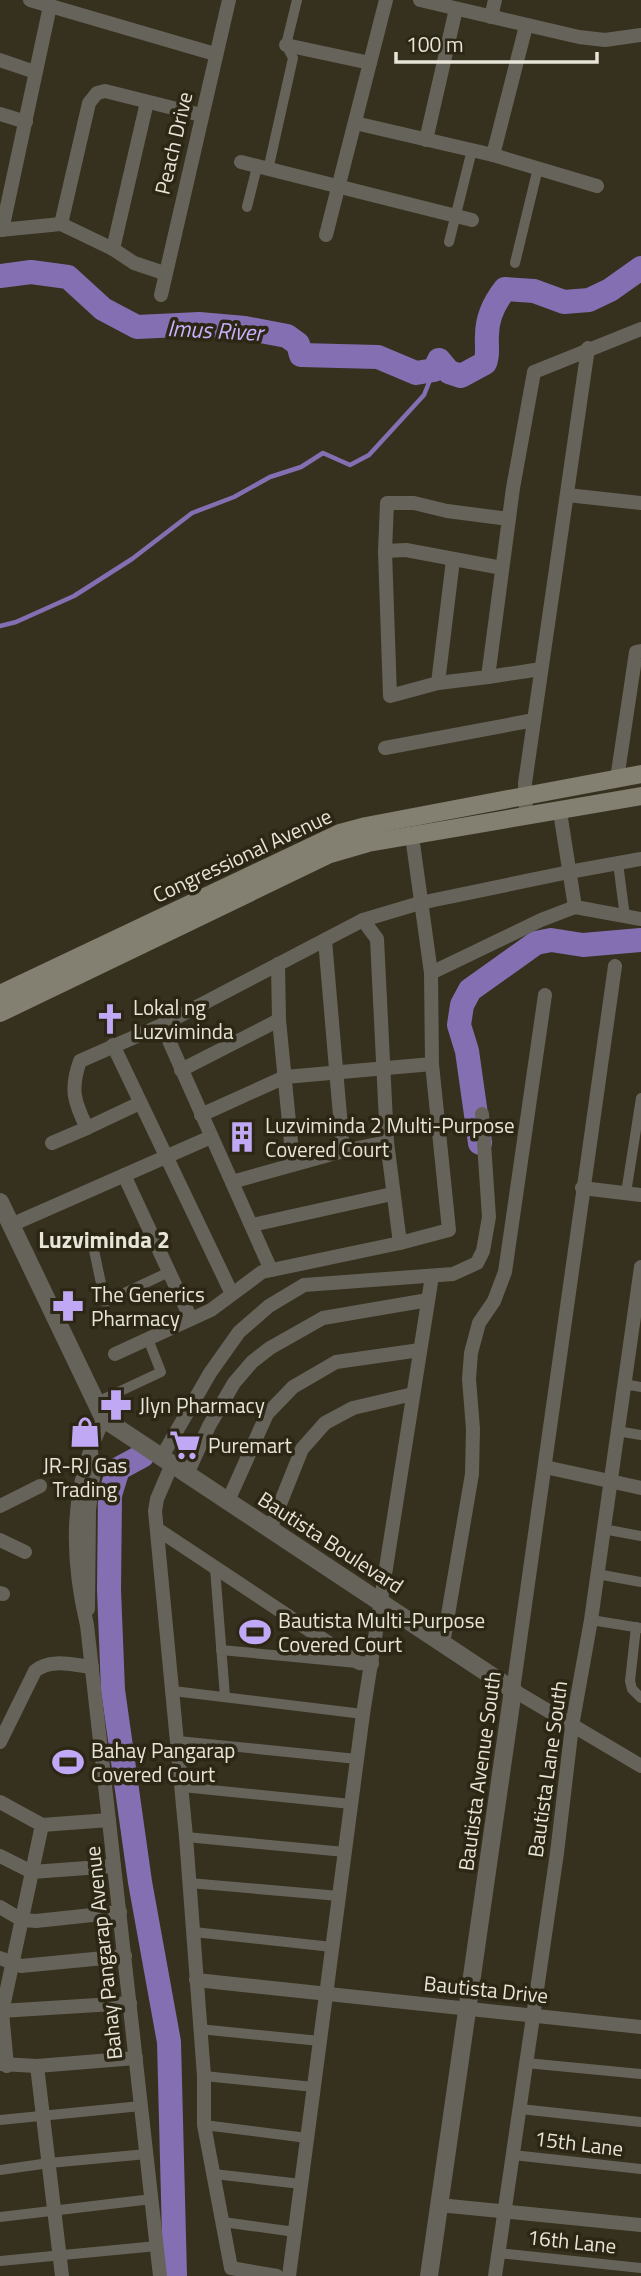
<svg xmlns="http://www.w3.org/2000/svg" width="641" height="2276" font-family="'Titillium Web',sans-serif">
<rect width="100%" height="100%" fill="#36301e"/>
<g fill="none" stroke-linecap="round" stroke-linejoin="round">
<polyline stroke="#856fb3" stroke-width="4.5" points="0,626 16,622 74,596 132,559 192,513 234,497 270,477 301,467 323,453 350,465 369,455 424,395 434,370"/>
<g stroke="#856fb3" stroke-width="24">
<path d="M0 276 31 272 68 277 103 309 137 327 199 324 245 328 287 336 298 344 301 355 378 357 416 373 434 370 439 360 449 372 461 376 485 363C489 353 486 346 487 335 487 317 494 303 505 289L534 291 564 302 589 300 610 290 641 268"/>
<polyline points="480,1143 467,1051 459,1025 462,1005 470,990 536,943 551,940 583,945 641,940"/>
<polyline points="142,1456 118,1469 110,1495 109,1590 113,1690 140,1882 169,2042 175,2276"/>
</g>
<g stroke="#66635a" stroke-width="10">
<polyline points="268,170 293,58 286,45 297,0"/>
<polyline points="247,207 257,167"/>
<polyline points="449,242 472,150"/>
<polyline points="515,263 538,168"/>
<polyline points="618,863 625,917"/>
<polyline points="626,1193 641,1098"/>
<polyline points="92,1241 105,1302 169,1272"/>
<polyline points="624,1384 641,1387"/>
<polyline points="95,1403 161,1372 148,1339"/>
<polyline points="617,1431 641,1435"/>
<polyline points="603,1529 641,1536"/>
<polyline points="215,1568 225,1697"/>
<polyline points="597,1574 641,1582"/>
<polyline points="591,1620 641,1628"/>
<polyline points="636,1627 630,1681 632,1689 641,1698"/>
<polyline points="221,1650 357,1663"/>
<polyline points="173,1691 363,1714"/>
<polyline points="178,1741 357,1759"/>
<polyline points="182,1787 351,1804"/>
<polyline points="186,1837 345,1852"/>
<polyline points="189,1883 339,1896"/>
<polyline points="194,1932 332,1947"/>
<polyline points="199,2029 320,2041"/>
<polyline points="526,2063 641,2074"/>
<polyline points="204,2076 314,2087"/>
<polyline points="520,2109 641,2122"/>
<polyline points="0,2120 141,2106"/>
<polyline points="204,2125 307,2138"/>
<polyline points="513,2155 641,2169"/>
<polyline points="0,2170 49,2163 147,2154"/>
<polyline points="214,2174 301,2184"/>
<polyline points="0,2217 152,2199"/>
<polyline points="223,2222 295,2232"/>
<polyline points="499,2253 641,2268"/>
<polyline points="0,2261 157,2246"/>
</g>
<g stroke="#66635a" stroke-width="14">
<polyline points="30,0 215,54"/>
<polyline points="420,0 579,37 605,40 641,35"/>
<polyline points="491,17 495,0"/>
<polyline points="286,45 370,63"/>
<polyline points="0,60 35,72"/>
<polyline points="0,114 26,122"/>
<polyline points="355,123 493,155 597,186"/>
<polyline points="426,140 456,9"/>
<polyline points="493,155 526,26"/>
<polyline points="241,162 472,220"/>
<polyline points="61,224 89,103 97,93 105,91 201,115"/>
<polyline points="0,230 61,224 113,249 134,263 164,273"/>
<polyline points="2,230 50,6"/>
<polyline points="326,235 386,0"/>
<polyline points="113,249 147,102"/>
<polyline points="161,295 229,0"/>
<polyline points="567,495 641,503"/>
<polyline points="509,519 447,511 414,503 387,503 385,551 390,696 438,683 488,677 513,488 534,372 641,329"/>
<polyline points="385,551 406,550 502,568"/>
<polyline points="488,677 541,669"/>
<polyline points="438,683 453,560"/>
<polyline points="385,748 534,720"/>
<polyline points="617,779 636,652 641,651"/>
<polyline points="560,812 575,907"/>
<polyline points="526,817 525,783 588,348"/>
<polyline points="363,920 377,939 387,1142 400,1243"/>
<polyline points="325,940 343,1151"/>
<polyline points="278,964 279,1020 293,1163"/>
<polyline points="615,966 513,1690 641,1766"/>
<polyline points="431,973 541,920 575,907 641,919"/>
<polyline points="162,1025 271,1270"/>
<polyline points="113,1045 232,1294"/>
<polyline points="181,1070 279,1020"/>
<polyline points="201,1115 285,1077 432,1064"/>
<polyline points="87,1128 140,1103"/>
<path d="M52 1143 87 1128C74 1102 70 1089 80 1061L162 1025 363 920 420 903 569 872 641 859"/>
<polyline points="124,1175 191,1319"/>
<polyline points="232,1182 343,1151 387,1142"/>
<polyline points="582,1188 641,1195"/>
<polyline points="11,1225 211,1137"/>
<polyline points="252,1225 392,1194"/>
<polyline points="115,1354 211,1310 262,1272 400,1243 449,1230 432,1064 431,973 412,836"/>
<path d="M104 1419C70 1485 70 1554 87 1625L160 2276"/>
<polyline points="161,1458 210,1373 239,1332 269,1306 304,1285 453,1274 477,1263 483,1251 489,1217 482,1114"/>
<polyline points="172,1464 157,1499 155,1511 186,1837 204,2076 204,2125 231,2268 277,2276"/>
<polyline points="545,1467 641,1488"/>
<polyline points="187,1474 209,1426 234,1383 252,1362 270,1348 323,1318 428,1300"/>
<polyline points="228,1501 267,1414 293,1387 336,1362 420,1350"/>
<polyline points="0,1506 40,1486"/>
<polyline points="157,1529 359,1663 372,1664"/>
<polyline points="270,1529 302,1449 325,1423 353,1408 413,1394"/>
<polyline points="0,1540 25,1552"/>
<polyline points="0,1593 3,1594"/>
<polyline points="88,1609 89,1510 94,1469 91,1453"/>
<polyline points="443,1644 472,1474 473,1429 469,1379 471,1353 479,1323 494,1301 505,1272 545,995"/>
<path d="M0 1742 35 1671C50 1658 73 1665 92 1667"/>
<polyline points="0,1802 42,1825 109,1820"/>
<polyline points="0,1856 32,1872 114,1866"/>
<polyline points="0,1907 22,1920 36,1921 120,1912"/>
<polyline points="0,1958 21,1966 125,1956"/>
<polyline points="196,1980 641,2027"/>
<polyline points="0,2011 130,2003"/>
<polyline points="0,2064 37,2066 136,2058"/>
<polyline points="7,2066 2,2012 42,1825"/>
<polyline points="37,2066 62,2276"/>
<polyline points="439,2205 641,2225"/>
<polyline points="289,2276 363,1714 432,1276"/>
<polyline points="495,2276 557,1853 572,1726 591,1620 641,1267"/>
</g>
<polyline stroke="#66635a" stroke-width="18" points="0,1202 104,1419 513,1690 429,2276"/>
<g stroke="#837f71" stroke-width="18">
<polyline points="0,994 340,833 366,826 641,774"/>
<polyline points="0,1013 330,854 368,843 641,796"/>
</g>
</g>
<defs>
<symbol id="church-bare" viewBox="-9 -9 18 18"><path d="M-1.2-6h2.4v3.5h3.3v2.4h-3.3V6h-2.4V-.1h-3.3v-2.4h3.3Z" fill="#c0a8f4" stroke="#2c2614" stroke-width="2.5" paint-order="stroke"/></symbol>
<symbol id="building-bare" viewBox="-9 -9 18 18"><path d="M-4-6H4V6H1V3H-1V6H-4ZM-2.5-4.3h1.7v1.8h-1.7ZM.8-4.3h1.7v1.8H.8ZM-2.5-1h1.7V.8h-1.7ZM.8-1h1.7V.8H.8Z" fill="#c0a8f4" stroke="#2c2614" stroke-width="2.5" paint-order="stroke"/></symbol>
<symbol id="pharmacy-bare" viewBox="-9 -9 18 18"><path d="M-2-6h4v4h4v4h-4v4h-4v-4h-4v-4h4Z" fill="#c0a8f4" stroke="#2c2614" stroke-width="2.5" paint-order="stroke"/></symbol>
<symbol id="shop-bare" viewBox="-9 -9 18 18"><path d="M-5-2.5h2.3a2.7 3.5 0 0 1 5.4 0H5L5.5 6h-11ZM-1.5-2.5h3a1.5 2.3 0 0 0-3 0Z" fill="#c0a8f4" stroke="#2c2614" stroke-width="2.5" paint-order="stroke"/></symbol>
<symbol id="supermarket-bare" viewBox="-9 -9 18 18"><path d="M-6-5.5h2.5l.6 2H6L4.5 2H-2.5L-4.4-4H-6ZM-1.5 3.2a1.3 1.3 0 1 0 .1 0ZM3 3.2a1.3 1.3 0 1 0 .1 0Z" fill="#c0a8f4" stroke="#2c2614" stroke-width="2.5" paint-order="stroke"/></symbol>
<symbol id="stadium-bare" viewBox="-9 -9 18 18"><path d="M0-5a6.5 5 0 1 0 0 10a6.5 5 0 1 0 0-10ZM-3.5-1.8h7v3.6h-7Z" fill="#c0a8f4" stroke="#2c2614" stroke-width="2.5" paint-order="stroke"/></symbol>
</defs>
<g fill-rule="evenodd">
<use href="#church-bare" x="88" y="997" width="44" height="44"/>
<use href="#building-bare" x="220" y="1115" width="44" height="44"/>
<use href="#pharmacy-bare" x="46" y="1284" width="44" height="44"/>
<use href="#pharmacy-bare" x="94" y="1383" width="44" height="44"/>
<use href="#shop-bare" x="63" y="1410" width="44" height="44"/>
<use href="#supermarket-bare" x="163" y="1423" width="44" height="44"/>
<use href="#stadium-bare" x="233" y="1610" width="44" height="44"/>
<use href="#stadium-bare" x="46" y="1740" width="44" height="44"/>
</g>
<g text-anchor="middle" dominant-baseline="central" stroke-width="7" stroke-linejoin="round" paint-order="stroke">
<g font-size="21" fill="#e7e4d8" stroke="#2c2614">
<text transform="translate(173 143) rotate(-77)">Peach Drive</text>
<text transform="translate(242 855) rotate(-25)">Congressional Avenue</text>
<text transform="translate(331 1542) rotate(33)">Bautista Boulevard</text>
<text transform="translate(547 1769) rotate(-82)">Bautista Lane South</text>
<text transform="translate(479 1771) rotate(-82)">Bautista Avenue South</text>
<text transform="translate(103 1953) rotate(-96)">Bahay Pangarap Avenue</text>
<text transform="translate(486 1989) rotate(6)">Bautista Drive</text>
<text transform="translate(579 2143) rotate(7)">15th Lane</text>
<text transform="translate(572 2241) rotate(6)">16th Lane</text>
</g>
<g font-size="21" fill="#e7e4d8" stroke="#2c2614" text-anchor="start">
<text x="133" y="1007">Lokal ng<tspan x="133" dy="24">Luzviminda</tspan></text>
<text x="265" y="1125">Luzviminda 2 Multi-Purpose<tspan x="265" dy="24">Covered Court</tspan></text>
<text x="91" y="1294">The Generics<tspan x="91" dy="24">Pharmacy</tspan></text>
<text x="139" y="1405">Jlyn Pharmacy</text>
<text x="208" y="1445">Puremart</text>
<text x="85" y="1465" text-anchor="middle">JR-RJ Gas<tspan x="85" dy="24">Trading</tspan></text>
<text x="278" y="1620">Bautista Multi-Purpose<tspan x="278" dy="24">Covered Court</tspan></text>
<text x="91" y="1750">Bahay Pangarap<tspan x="91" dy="24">Covered Court</tspan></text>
</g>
<g font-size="23" font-style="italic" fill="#c7b0fb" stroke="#2c2614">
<text transform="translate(215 330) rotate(3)">Imus River</text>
</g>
<g font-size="23" font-weight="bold" fill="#e7e4d8" stroke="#2c2614">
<text x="104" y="1239">Luzviminda 2</text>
</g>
</g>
<path d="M396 52v10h201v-10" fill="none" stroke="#e7e4d8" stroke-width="3.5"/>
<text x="406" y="52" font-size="21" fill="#e7e4d8" stroke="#2c2614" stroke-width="5" paint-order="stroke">100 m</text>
</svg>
